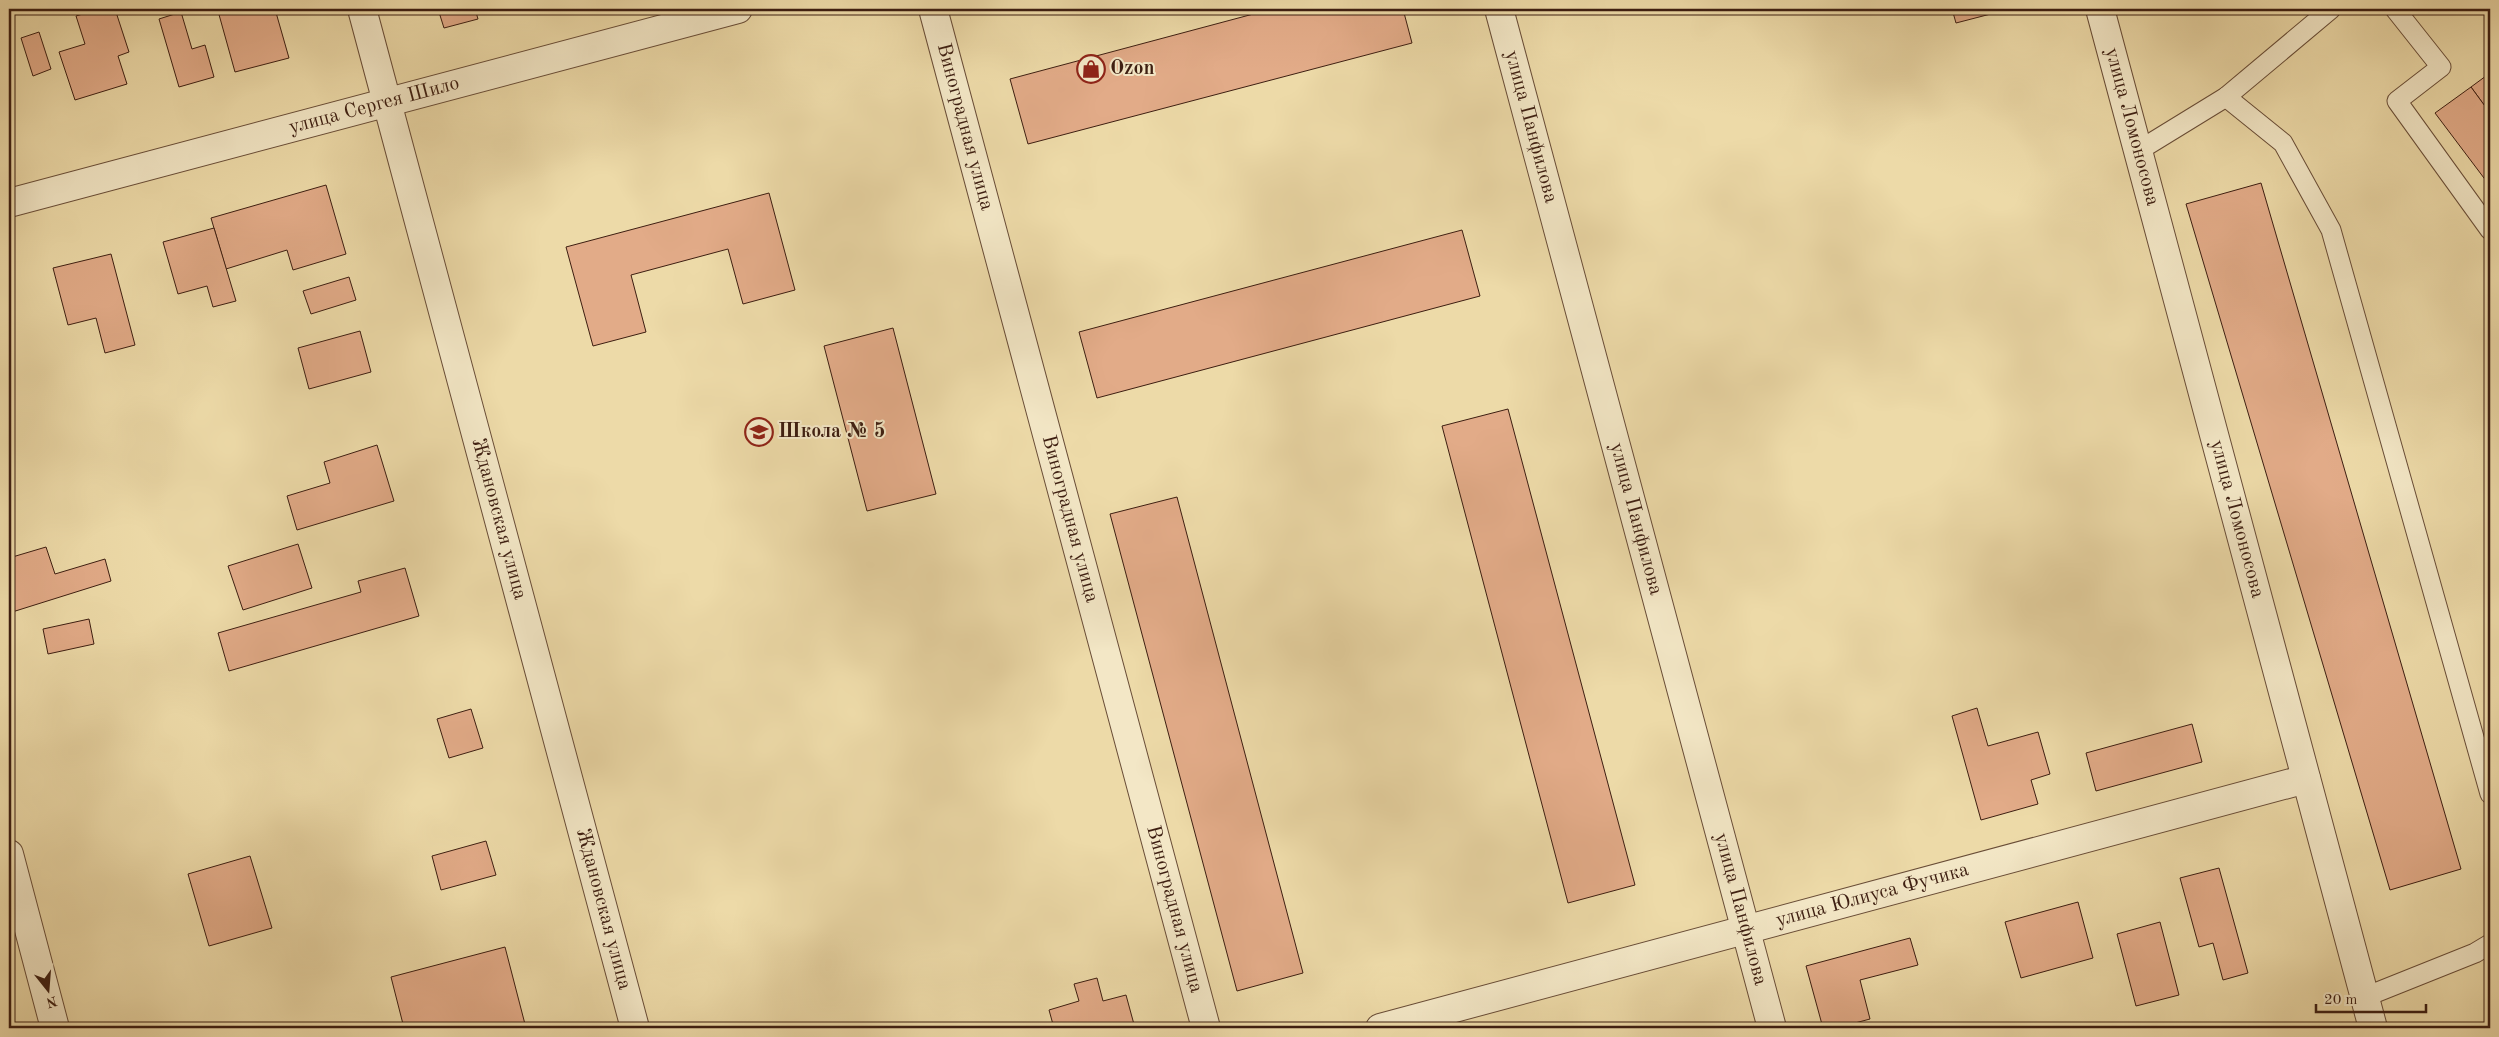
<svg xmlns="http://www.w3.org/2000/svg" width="2499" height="1037" font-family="'Old Standard TT',serif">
<rect width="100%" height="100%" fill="#eddaa8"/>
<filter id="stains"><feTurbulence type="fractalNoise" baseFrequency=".004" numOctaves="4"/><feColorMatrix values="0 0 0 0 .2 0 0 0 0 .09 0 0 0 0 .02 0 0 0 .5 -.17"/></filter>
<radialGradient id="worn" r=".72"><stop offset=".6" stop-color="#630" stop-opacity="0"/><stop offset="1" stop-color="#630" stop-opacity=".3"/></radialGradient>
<g fill="#e2ab88" stroke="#3d1e11">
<polygon points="99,9 115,9 129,52 118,56 127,84 75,100 59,52 85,44 76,16"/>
<polygon points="226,9 275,9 289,58 235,72 218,11"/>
<polygon points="438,9 475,9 478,19 444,28"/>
<polygon points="1272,9 1403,9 1412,43 1028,144 1010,79"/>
<polygon points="1952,9 2006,9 2006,10 1956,23"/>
<polygon points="181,12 192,49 205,45 214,77 179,87 159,19"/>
<polygon points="39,32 51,69 33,76 21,38"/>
<polygon points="2490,73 2490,113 2471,87"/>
<polygon points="2471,87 2490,113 2490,186 2435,113"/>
<polygon points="2261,183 2461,869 2390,890 2186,204"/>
<polygon points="326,185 346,254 293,270 287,250 226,269 211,218"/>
<polygon points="769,193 795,290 743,304 728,249 631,275 646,332 593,346 566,247"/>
<polygon points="214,228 236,301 213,307 207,286 178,294 163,242"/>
<polygon points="1462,230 1480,296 1097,398 1079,332"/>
<polygon points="111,254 135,345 105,353 96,318 68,325 53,268"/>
<polygon points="349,277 356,300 311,314 303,291"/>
<polygon points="893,328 936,494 867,511 824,346"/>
<polygon points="360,331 371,372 309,389 298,348"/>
<polygon points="1508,409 1635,885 1568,903 1442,426"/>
<polygon points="377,445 394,501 297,530 287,496 330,483 324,462"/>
<polygon points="1177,497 1303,973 1237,991 1110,514"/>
<polygon points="298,544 312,588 243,610 228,566"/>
<polygon points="46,547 55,574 105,559 111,581 9,613 9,558"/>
<polygon points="405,568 419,616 229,671 218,633 361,592 358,581"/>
<polygon points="89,619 94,644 48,654 43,629"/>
<polygon points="1977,708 1988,746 2038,732 2050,774 2031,780 2038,804 1981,820 1952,716"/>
<polygon points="471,709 483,748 449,758 437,719"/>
<polygon points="2192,724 2202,762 2096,791 2086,753"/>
<polygon points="486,841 496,875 441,890 432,856"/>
<polygon points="250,856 272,928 209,946 188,874"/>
<polygon points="2219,868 2248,973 2223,980 2213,943 2199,947 2180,878"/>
<polygon points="2078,902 2093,958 2021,978 2005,922"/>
<polygon points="2160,922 2179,995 2136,1006 2117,934"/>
<polygon points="1910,938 1918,965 1860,980 1870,1019 1836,1028 1823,1028 1806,966"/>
<polygon points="505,947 526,1028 404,1028 391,977"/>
<polygon points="1097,978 1103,1001 1126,995 1135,1028 1054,1028 1049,1010 1079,1001 1074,984"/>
</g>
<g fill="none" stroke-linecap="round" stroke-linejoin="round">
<defs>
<g id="service">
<polyline points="2395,9 2441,67 2397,101 2490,230"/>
<polyline points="2226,97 2283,143 2331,230 2490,794"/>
<polyline points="2138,151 2226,97 2331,9"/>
<polyline points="2365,997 2475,953 2490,944"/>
</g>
<g id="minor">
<path id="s1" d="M362 9 635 1028"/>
<path id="s2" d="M933 9 1206 1028"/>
<path id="s3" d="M1499 9 1772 1028"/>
<polyline points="9,854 55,1028"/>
<path id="s4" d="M1380 1028 2306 779"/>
</g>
<g id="tertiary">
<path id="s5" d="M2100 9 2373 1028"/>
<path id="s6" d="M9 203 738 9"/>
</g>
</defs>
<use href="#service" stroke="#694d37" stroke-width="21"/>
<use href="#minor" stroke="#694d37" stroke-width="30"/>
<use href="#tertiary" stroke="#694d37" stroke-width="30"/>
<use href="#service" stroke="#f3e7c6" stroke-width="19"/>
<use href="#minor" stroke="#f3e7c6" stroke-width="28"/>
<use href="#tertiary" stroke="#f3e7c6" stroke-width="28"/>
</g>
<defs>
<symbol id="shop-ring" viewBox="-11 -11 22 22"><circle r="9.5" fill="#f3e7c6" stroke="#8f2418" stroke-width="1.5"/><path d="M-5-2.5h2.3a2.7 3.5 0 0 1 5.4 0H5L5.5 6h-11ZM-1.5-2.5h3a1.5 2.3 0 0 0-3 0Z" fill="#8f2418"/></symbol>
<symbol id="school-ring" viewBox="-11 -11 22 22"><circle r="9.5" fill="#f3e7c6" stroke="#8f2418" stroke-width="1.5"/><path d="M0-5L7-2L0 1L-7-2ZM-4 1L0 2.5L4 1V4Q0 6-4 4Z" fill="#8f2418"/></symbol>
</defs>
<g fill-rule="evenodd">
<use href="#shop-ring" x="1075" y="53" width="32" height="32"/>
<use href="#school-ring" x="743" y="416" width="32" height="32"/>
</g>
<g text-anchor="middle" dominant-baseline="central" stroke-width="4" stroke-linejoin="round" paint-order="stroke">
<g font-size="20" font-weight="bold" fill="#3d1e11" stroke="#f3e7c6" text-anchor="start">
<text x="1110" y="69">Ozon</text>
<text x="778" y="432">Школа № 5</text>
</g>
<g font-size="20" fill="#3d1e11" stroke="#f3e7c6">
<text stroke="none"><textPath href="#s6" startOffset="378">улица Сергея Шило</textPath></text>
<text stroke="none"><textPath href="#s2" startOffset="122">Виноградная улица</textPath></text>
<text stroke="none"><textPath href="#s3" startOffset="122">улица Панфилова</textPath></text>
<text stroke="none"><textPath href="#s5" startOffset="122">улица Ломоносова</textPath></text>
<text stroke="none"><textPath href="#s2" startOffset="528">Виноградная улица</textPath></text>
<text stroke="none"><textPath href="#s5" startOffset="528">улица Ломоносова</textPath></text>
<text stroke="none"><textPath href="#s1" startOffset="528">Ждановская улица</textPath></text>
<text stroke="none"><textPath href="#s3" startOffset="528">улица Панфилова</textPath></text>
<text stroke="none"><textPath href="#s4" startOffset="510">улица Юлиуса Фучика</textPath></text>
<text stroke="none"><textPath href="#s1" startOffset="932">Ждановская улица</textPath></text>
<text stroke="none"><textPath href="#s2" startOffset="932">Виноградная улица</textPath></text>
<text stroke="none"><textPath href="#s3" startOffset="932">улица Панфилова</textPath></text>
</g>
</g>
<rect width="2499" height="1037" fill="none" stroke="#eddaa8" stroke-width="30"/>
<rect x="10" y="10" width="2479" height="1017" fill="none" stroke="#3d1e11" stroke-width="2.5"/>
<rect x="15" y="15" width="2469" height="1007" fill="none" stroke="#3d1e11"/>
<g transform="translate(48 990) rotate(163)" stroke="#f3e7c6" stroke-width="4" paint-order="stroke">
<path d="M0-4L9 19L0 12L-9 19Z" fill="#3d1e11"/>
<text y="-8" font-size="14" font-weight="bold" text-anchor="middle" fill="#3d1e11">N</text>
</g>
<path d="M2316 1004v8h110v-8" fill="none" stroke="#3d1e11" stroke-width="2.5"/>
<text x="2324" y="1004" font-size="15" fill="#3d1e11" stroke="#f3e7c6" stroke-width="4" paint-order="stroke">20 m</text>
<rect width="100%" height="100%" filter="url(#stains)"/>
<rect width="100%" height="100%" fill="url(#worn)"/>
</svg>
